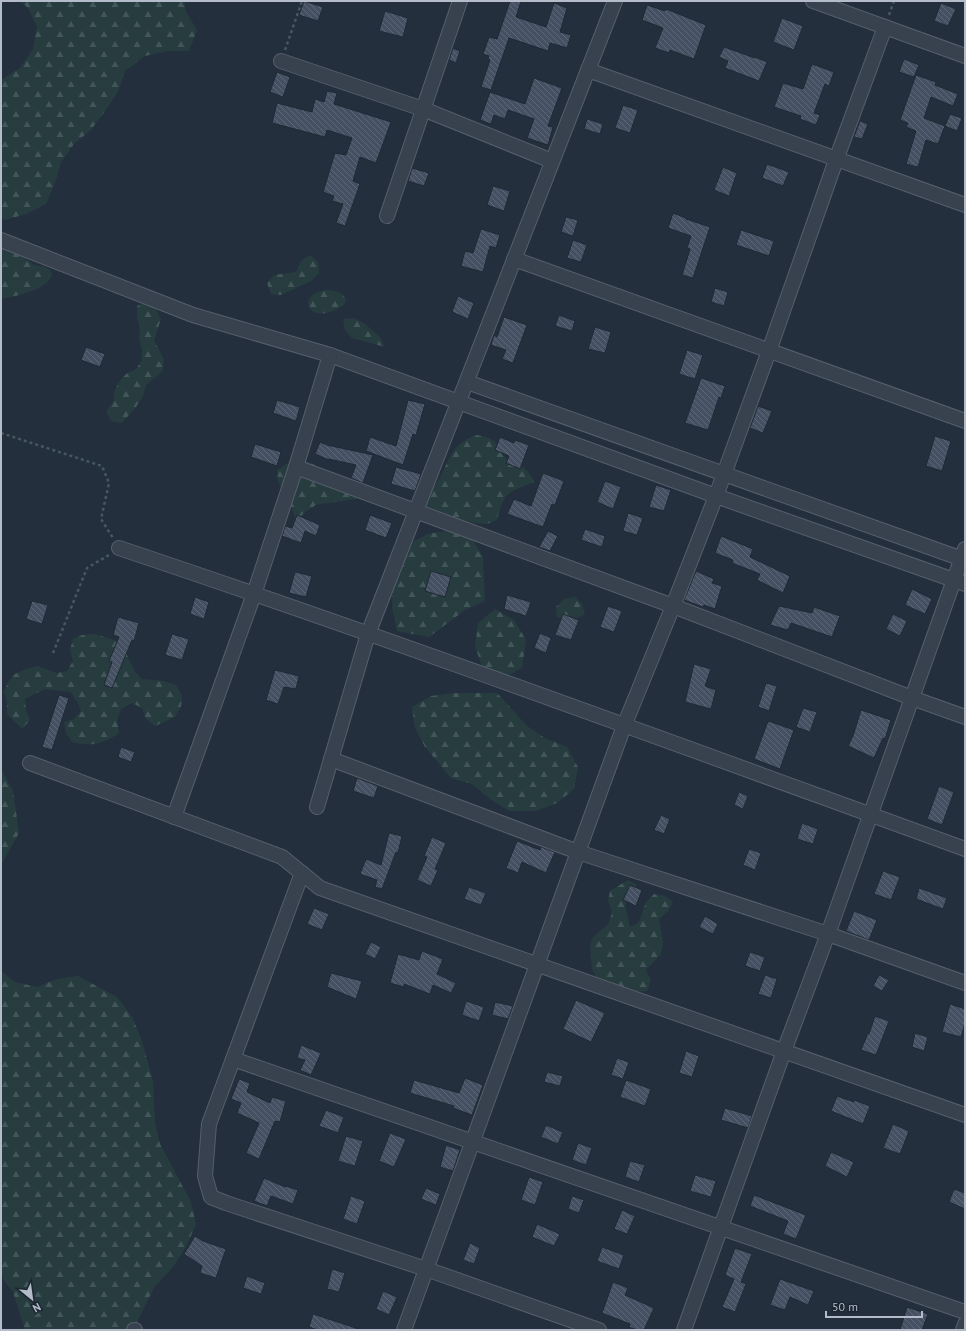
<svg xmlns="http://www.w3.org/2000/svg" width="966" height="1331" font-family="'PT Sans',sans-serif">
<defs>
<pattern id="forest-firs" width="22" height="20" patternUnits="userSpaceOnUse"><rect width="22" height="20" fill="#263c3f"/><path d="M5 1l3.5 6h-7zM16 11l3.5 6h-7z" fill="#435659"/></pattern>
<pattern id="building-back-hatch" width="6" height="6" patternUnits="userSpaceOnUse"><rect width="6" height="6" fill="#455162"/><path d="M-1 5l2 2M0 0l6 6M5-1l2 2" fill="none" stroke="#5d6877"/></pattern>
</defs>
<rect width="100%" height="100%" fill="#242f3e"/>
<g fill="url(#forest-firs)">
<polygon points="20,1 184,1 186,12 197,30 189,51 168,51 145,56 125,71 118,92 105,111 91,130 74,144 61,162 55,183 46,204 26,214 5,220 1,218 1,77 3,79 20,68 33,49 37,27 28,8"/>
<path d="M1 248 19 254 34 265 46 267 50 270 52 275C47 290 16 296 1 299Z"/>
<polygon points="310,255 318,262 319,273 311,281 281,295 271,294 267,283 274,275 296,272 301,261"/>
<path d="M328 290C336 291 342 292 346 299L344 305C339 307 333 312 327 313 303 317 300 292 328 290Z"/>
<polygon points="147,302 156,309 161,319 154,340 164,360 163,371 146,385 143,396 136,407 122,423 111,421 106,411 113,402 114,392 119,382 126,374 136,369 142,360 142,349 139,339 140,327 137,317 137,306"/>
<polygon points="354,318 364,323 380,337 385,347 352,338 345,330 343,319"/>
<path d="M476 435C504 439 493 449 509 461 511 462 515 463 517 464 526 468 530 473 534 482 525 486 510 490 505 498 501 504 499 513 497 520 493 521 489 524 485 524 466 524 439 511 421 504 427 496 434 489 438 481 450 460 451 444 476 435Z"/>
<path d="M296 461C311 462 314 462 324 475L355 479 364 487 362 498 316 505 305 512 296 521 289 499 278 481 277 470 286 464Z"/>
<polygon points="450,530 471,537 483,557 485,601 465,610 429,637 397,631 392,608 393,585 410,543 428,534"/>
<polygon points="575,597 582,604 585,614 575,619 557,617 556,607 564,599"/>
<polygon points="495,609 514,620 526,640 522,668 503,678 483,668 475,647 478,623"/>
<path d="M95 634 117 641 125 651 135 672 142 679 164 681 176 685 182 696 181 707 175 717 155 726 146 719 142 708 132 703 121 709 117 720 119 733C103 744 91 747 72 742L66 733 64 722 74 719 81 711 77 701 70 692 45 689 25 699 26 710 30 720 22 729 7 714V703L4 692 8 682 15 674 26 669 37 666 57 673 67 671 73 661 70 650 73 639 82 635Z"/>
<polygon points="454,693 497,693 527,726 545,738 567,747 578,767 574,789 557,803 536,811 509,811 490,799 472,784 451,778 425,747 415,728 412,707 431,696"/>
<polygon points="1,769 13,791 19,833 1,865"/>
<polygon points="628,880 637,885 625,905 630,927 639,922 646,902 654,894 665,896 673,902 668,911 659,919 663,942 661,954 646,970 651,980 647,991 624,992 597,980 592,969 590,948 592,938 609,923 612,912 608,901 610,891"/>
<polygon points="1,971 15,982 37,987 57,979 78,976 117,997 132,1017 141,1038 153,1081 155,1123 160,1144 191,1202 196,1224 186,1247 173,1267 155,1286 134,1328 132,1330 25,1330 13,1292 1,1276"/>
</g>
<g fill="url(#building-back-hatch)" stroke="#1f2835">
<polygon points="304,1 323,7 318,21 299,15"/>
<polygon points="510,1 521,1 516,17 546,27 554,3 567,8 560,32 571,35 567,48 550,43 548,51 509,38 491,90 481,87 490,60 488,59 489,56 483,54 489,37 497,39"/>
<polygon points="941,3 956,9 948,26 934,21"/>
<polygon points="647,5 665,11 666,9 706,25 694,59 670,50 669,53 655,48 663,28 642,20"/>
<polygon points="385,11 408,18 403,37 379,31"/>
<polygon points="782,18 803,26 794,50 773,42"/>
<polygon points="724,47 755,58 755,57 767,62 759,81 725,68 728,61 719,57"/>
<polygon points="453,48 460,51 456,63 449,60"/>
<polygon points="904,59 919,65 914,77 899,72"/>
<polygon points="812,64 834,72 829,86 825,84 814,113 820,115 816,125 800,119 801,116 774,107 783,83 803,89"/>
<polygon points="277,72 290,77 283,97 270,92"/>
<polygon points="916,75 936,82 935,85 958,94 953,106 931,97 924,118 945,126 938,144 926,140 918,167 906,164 916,131 906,127 908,123 900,120"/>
<polygon points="534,78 562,88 548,126 553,127 548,145 527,138 534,119 508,110 505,119 494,115 491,124 480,120 490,92 525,104"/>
<polygon points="327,91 337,93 334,104 391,122 376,163 360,157 353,181 360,184 345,226 336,223 343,204 332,201 334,196 323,192 335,153 346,155 352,138 327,130 325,137 272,123 277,103 312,112 315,99 324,102"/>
<polygon points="623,105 638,110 630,133 615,128"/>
<polygon points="950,114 962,118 957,131 945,126"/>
<polygon points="587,119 603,124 600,134 584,129"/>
<polygon points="860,121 868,124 862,139 854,137"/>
<polygon points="767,164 789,172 783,186 762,178"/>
<polygon points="723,167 737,173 729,196 714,190"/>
<polygon points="412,168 429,173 424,186 408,181"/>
<polygon points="493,186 510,191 504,211 487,205"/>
<polygon points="673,213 686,218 686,219 710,227 693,278 682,275 690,249 687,248 691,236 668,228"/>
<polygon points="566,217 578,220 573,236 561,232"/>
<polygon points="481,229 500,235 496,248 490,246 483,272 461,266 465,251 473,253"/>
<polygon points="741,230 774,241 769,256 736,245"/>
<polygon points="573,240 587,245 581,262 567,258"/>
<polygon points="715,288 728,292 724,306 711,302"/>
<polygon points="458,296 474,303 468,319 452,312"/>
<polygon points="559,315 575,321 572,331 555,326"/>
<polygon points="504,317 527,325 513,363 502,359 506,350 491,345 494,335 497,337"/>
<polygon points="595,327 611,332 605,353 588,349"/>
<polygon points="86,347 105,354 100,367 81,360"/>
<polygon points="687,350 703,355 695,379 679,374"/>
<polygon points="701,378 725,386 721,398 719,397 708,430 685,423"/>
<polygon points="277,400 300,407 296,421 273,413"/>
<polygon points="408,400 425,404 416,435 413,434 403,465 366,451 370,437 396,446"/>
<polygon points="758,406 772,411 763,433 750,428"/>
<polygon points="935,436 951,441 942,471 926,466"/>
<polygon points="500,437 514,443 515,440 529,445 520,469 506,463 509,456 495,450"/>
<polygon points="320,442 327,445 373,455 363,483 351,478 356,465 329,459 329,460 315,454"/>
<polygon points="255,444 281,452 277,466 251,457"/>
<polygon points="396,467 421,474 415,491 391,484"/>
<polygon points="543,473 564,481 555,505 552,504 543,527 507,514 514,499 531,506"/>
<polygon points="605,481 621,487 613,509 597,502"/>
<polygon points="656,485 671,490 664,511 649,507"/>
<polygon points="628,513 643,518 637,535 623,531"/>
<polygon points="297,515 320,525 316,536 305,531 301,543 282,536 285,526 292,528"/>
<polygon points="370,515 392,523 386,538 365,530"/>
<polygon points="585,529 605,536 602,547 581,540"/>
<polygon points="548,531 558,536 550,551 539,547"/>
<polygon points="721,536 753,549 750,557 790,576 783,593 757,580 760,574 732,563 733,560 715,553"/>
<polygon points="431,571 451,577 445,597 425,591"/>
<polygon points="696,571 714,579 712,583 722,586 715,609 704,605 703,607 684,600"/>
<polygon points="295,572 312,576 306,597 289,593"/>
<polygon points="912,589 932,599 925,614 905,605"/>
<polygon points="507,595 531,602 526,616 504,609"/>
<polygon points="195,597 209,602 204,619 190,614"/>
<polygon points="32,601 48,605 42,624 26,619"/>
<polygon points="608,606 622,611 614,632 600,627"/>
<polygon points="779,606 812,613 814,607 840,616 832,637 791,623 788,630 770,625"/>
<polygon points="563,614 579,620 571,640 555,635"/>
<polygon points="893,614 907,621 900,636 886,629"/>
<polygon points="118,617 139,623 134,641 132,640 112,688 104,685 112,662 109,661 119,637 113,635"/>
<polygon points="540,633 551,638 546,653 534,648"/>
<polygon points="172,634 189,639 182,660 165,655"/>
<polygon points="694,664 711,669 705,686 716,690 711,709 685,702"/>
<polygon points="275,670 299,676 296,689 284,687 278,704 266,700"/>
<polygon points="766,683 777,686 769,711 758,707"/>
<polygon points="59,695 69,698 52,750 42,747"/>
<polygon points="803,708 817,712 810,732 796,727"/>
<polygon points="861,710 891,720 885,739 883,738 874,758 848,746 853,736"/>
<polygon points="768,721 794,730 780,769 754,759"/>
<polygon points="121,747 135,752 131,762 118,757"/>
<polygon points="357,778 378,786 374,798 353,791"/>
<polygon points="939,786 954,792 942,825 927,819"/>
<polygon points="739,792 748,796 743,809 734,805"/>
<polygon points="661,815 670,819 664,834 654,830"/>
<polygon points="802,823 818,829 813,844 797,839"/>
<polygon points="389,833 402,836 398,853 396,852 382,889 375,887 377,880 360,874 366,859 381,865"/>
<polygon points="432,837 446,843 435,869 438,870 431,886 417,880 427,857 424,856"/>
<polygon points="517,841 540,850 541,847 555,852 546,873 522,862 518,873 506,868"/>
<polygon points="749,849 761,853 755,870 743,865"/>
<polygon points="883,871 900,877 891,900 874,894"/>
<polygon points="630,885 642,890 636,906 623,900"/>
<polygon points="469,887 486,893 481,905 464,899"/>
<polygon points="919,888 947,898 943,909 916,899"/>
<polygon points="314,908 329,914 322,930 307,924"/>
<polygon points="854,911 877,920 869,940 846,931"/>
<polygon points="705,916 718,924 713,934 699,927"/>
<polygon points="371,942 381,947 375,959 365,954"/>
<polygon points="422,951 443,959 437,974 456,983 451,993 433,985 430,994 404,984 404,987 390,983 398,954 419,960"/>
<polygon points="750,952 765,957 760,971 745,966"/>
<polygon points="331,973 362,981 356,999 327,987"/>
<polygon points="765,975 777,979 771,998 758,994"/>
<polygon points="879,975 889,980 882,991 873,986"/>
<polygon points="576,1000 605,1013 591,1042 563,1029"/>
<polygon points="466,1001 484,1007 479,1021 462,1015"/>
<polygon points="495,1002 513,1006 508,1019 492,1015"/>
<polygon points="950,1004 965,1009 965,1023 961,1037 942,1032"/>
<polygon points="875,1016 889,1021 876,1055 861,1050 868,1033 869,1034"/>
<polygon points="915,1033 928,1037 924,1051 912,1047"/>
<polygon points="301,1045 321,1053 311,1075 300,1070 305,1060 297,1058"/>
<polygon points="686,1051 699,1056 692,1077 679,1073"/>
<polygon points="617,1058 629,1062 623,1079 611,1075"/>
<polygon points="547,1072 563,1076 560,1086 544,1082"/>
<polygon points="465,1078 483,1085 472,1115 453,1108 454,1106 410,1093 414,1080 459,1093"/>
<polygon points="239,1079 250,1083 247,1092 270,1103 272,1097 286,1101 280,1122 275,1121 259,1159 246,1153 259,1123 237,1113 241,1103 231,1099"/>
<polygon points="626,1080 651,1089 645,1106 620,1097"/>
<polygon points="837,1096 854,1102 854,1100 870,1106 863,1124 831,1111"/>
<polygon points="725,1108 752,1116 748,1128 721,1120"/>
<polygon points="326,1110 344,1117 338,1133 319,1126"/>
<polygon points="893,1124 909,1131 900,1154 883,1148"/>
<polygon points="546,1125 563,1132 558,1144 541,1137"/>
<polygon points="390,1133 406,1139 394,1167 379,1161"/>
<polygon points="346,1136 363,1141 355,1166 338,1161"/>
<polygon points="578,1143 592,1148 586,1165 572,1160"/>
<polygon points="446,1145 460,1150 453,1171 440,1167"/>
<polygon points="831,1152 854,1162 847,1177 825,1166"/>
<polygon points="630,1161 645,1165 639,1182 625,1177"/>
<polygon points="695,1175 716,1181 711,1197 690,1191"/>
<polygon points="529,1177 543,1182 535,1205 521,1200"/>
<polygon points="264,1178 285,1187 285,1186 298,1190 293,1204 271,1196 267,1206 254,1201"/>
<polygon points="426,1188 440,1194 436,1205 421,1199"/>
<polygon points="954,1189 965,1193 965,1209 949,1202"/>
<polygon points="754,1195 806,1215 796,1239 783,1234 788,1221 750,1206"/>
<polygon points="351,1196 365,1201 357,1224 343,1219"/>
<polygon points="572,1196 584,1200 579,1213 568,1209"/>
<polygon points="622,1210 635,1216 627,1234 614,1229"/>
<polygon points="537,1224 560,1234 554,1246 532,1237"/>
<polygon points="195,1236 203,1241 226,1249 216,1278 200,1273 202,1266 184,1254"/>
<polygon points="470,1243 480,1248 474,1264 463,1260"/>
<polygon points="602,1247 624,1255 619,1269 597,1261"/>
<polygon points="735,1248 752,1254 741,1282 746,1284 735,1312 722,1307 734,1279 725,1275"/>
<polygon points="332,1269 345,1273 339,1292 327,1289"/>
<polygon points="247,1276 265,1283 261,1294 243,1288"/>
<polygon points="780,1279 814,1291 808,1305 790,1297 785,1310 770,1305"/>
<polygon points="613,1282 628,1288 625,1295 654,1308 644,1330 637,1330 629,1327 630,1324 602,1313"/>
<polygon points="383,1291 397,1297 389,1315 376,1309"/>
<polygon points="907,1307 928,1314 922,1330 900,1330"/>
<polygon points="313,1314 356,1328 356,1330 318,1330 309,1327"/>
</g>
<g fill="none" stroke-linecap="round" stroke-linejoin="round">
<defs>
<g id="minor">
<polyline points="813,1 965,56"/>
<polyline points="281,61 423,109 552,161"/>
<polyline points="588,70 965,205"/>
<polyline points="387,216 460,1"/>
<polyline points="1,240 193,315 330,355 716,496 965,584"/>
<polyline points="514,259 965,421"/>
<polyline points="467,382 965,560"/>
<polyline points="296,467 673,606 912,698 965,717"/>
<path d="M119 548C403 643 684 747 965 849"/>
<polyline points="331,759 578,852 828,934 965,983"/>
<polyline points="30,763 282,857 320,888 965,1115"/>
<polyline points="317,807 368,634 615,1"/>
<polyline points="174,817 254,594 296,467 330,355"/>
<polyline points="302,873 209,1124 205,1176 211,1197 226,1203 426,1269 599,1330"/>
<polyline points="233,1059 965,1312"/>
<polyline points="134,1330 135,1330"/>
<polyline points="404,1330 624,726 673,606 716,496 769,351 836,160 885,27"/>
<polyline points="684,1330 784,1051 828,934 965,549"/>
<polyline points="963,1330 965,1324"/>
</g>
</defs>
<use href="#minor" stroke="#565f6c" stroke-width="16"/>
<g stroke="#44595c" stroke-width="2.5" stroke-dasharray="3 3" stroke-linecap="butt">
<polyline points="889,15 894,1"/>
<polyline points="285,50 302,1"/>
<polyline points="1,433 102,466 109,483 101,519 113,538"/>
<polyline points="53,653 87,568 109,555"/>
</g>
<use href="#minor" stroke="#38414e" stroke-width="14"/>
</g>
<rect width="966" height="1331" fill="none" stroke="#b4bcc9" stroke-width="4"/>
<g transform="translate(32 1299) rotate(151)" stroke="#1d2633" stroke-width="3" paint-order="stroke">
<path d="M0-3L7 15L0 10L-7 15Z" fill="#b4bcc9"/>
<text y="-6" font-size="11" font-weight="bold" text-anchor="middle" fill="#b4bcc9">N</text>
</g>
<path d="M826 1311v6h96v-6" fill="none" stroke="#b4bcc9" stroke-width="2"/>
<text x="832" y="1311" font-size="12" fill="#b4bcc9" stroke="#1d2633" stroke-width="3" paint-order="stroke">50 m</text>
</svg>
